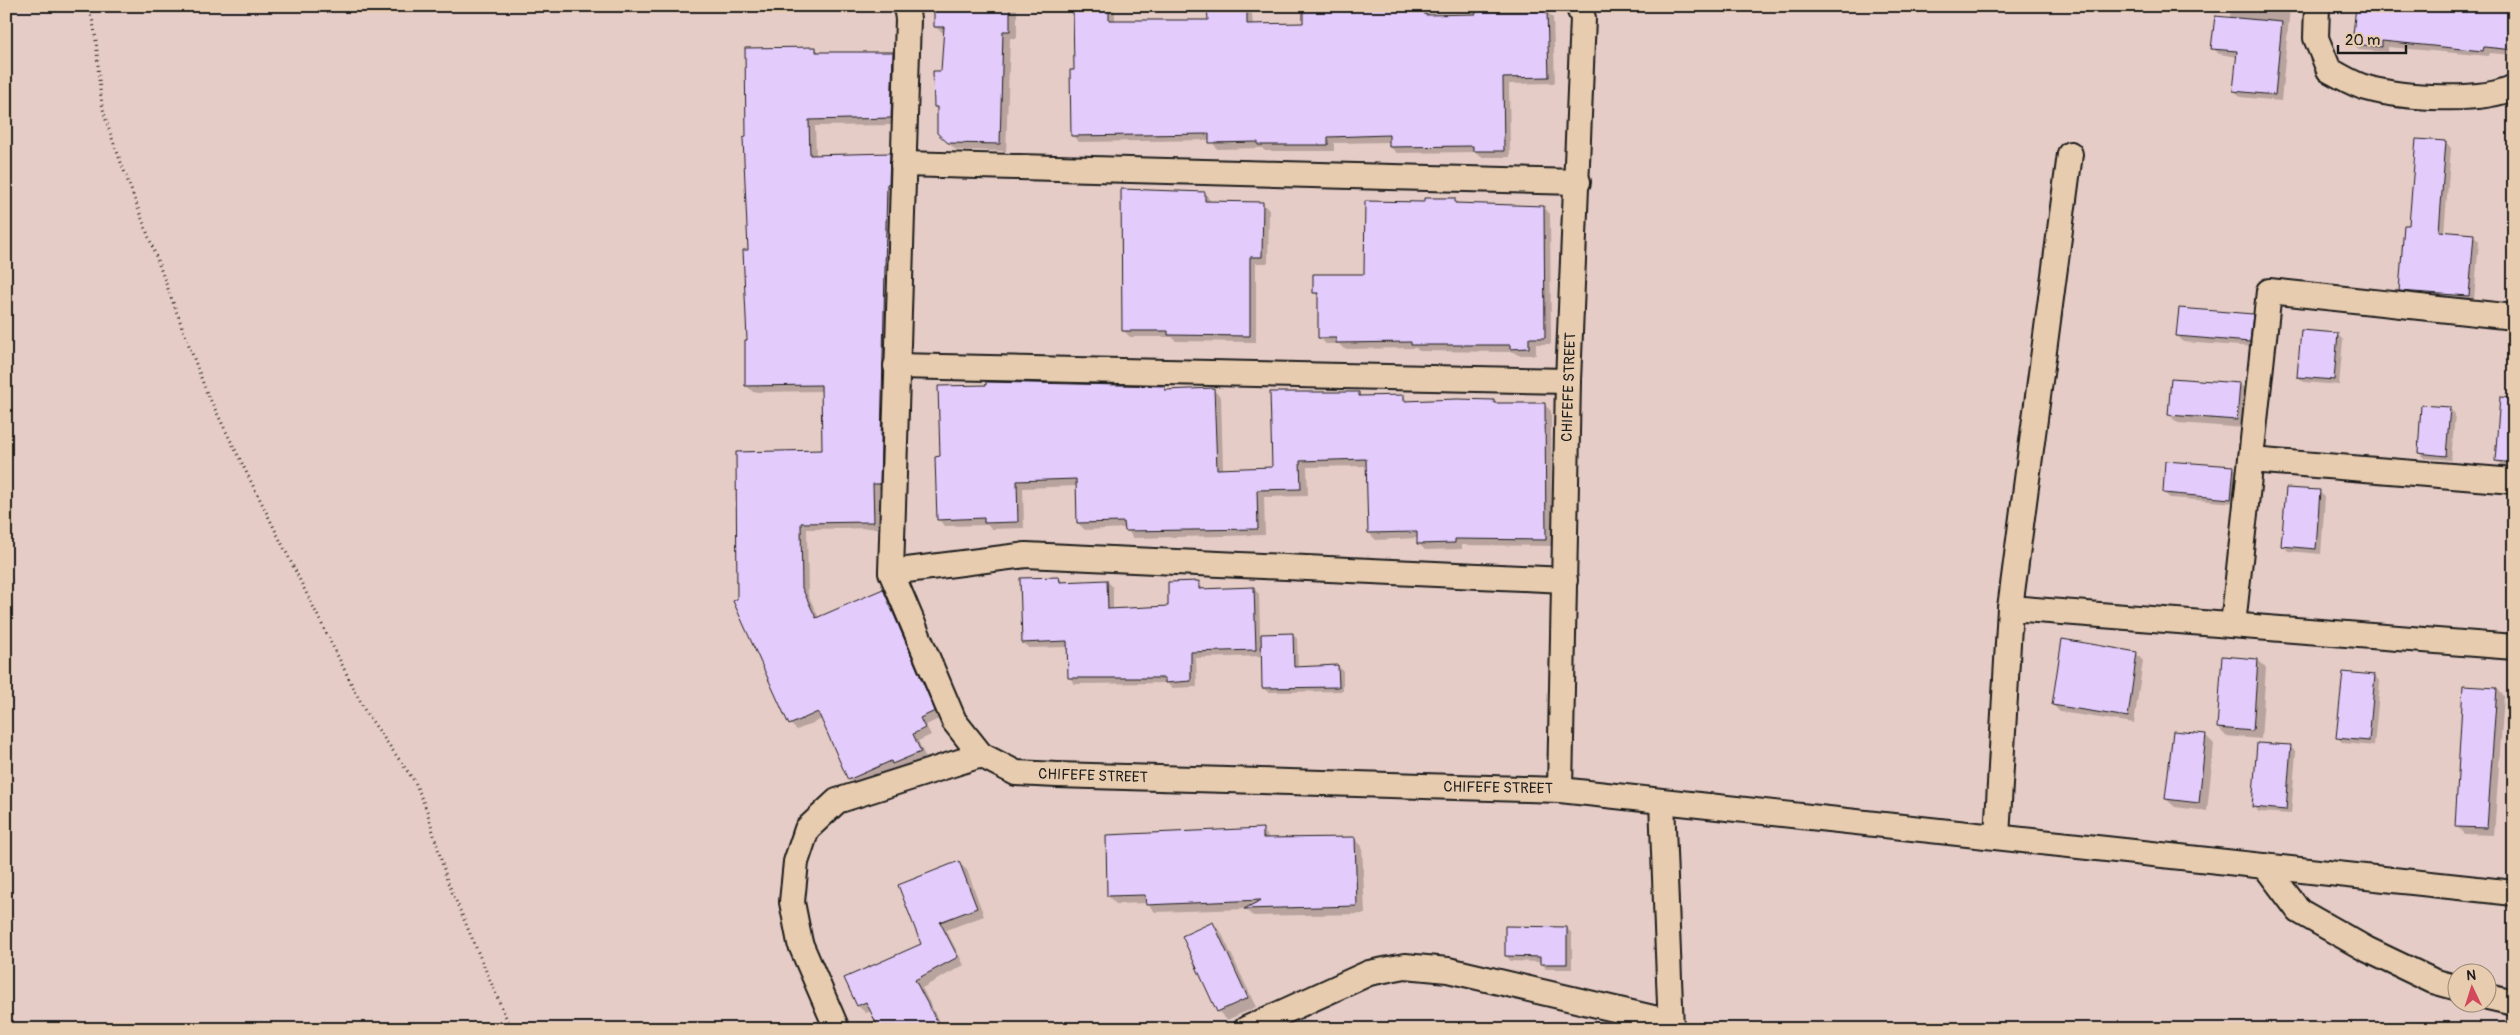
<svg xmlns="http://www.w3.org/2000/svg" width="2520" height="1035" font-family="Pangolin,sans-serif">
<rect width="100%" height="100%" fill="#e6ccc6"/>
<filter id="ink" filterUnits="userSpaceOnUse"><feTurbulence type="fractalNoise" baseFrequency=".02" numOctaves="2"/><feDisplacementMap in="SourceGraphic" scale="10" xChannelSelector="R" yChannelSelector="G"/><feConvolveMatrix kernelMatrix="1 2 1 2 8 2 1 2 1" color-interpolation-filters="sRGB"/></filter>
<g filter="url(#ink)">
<g fill="#0003">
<polygon points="936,6 1017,6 1017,38 1010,38 1006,151 956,150 945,140 938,110 935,107 943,72 945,34 935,27"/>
<polygon points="1074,6 1115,6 1115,21 1209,21 1209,6 1251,6 1253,25 1305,24 1424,7 1431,16 1547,12 1553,18 1555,83 1509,84 1510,157 1481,157 1476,152 1397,153 1390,147 1390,142 1334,143 1334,151 1265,151 1262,148 1217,149 1211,140 1079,142 1073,136 1075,71"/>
<polygon points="2231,6 2293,6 2290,8 2281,101 2240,97 2234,90 2238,57 2219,54 2213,48 2230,18"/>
<polygon points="2514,6 2514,55 2490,53 2489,56 2388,47 2388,52 2359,50 2353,43"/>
<polygon points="815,48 821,53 893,52 899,59 897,125 815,126 816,156 890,155 896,161 886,490 879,490 880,528 807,529 808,595 819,618 883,590 889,597 941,718 926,725 931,735 918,741 926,758 900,770 897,768 856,786 849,779 822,719 797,730 790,724 738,600 823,451 822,391 753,392 747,386 748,139"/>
<polygon points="2446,142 2451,148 2444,233 2473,235 2479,241 2474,300 2406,296 2400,290 2410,227"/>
<polygon points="1205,193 1211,202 1262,203 1269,210 1268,263 1256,263 1256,342 1176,341 1172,337 1130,337 1124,331"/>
<polygon points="1454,199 1460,205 1544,207 1550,214 1551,344 1536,344 1536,355 1518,355 1514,352 1419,351 1416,348 1344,349 1339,344 1326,344 1319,337 1319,297 1314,292 1365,275 1425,203"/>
<polygon points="2252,315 2258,321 2255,347 2183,342 2178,336"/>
<polygon points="2337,334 2343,340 2339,385 2304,382 2298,377"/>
<polygon points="2172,379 2240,384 2248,393 2245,428 2178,423 2169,415"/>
<polygon points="1164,387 1168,391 1213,390 1221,397 1223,470 1274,468 1358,393 1363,398 1403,396 1409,402 1494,401 1497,404 1544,404 1551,411 1552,546 1462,545 1462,549 1425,550 1418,543 1418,538 1376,540 1369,533 1367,466 1307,467 1308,496 1264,497 1265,535 1133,538 1126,528 1085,530 1078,523 1077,486 1023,488 1024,528 992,529 988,525 945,526 938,519"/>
<polygon points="2449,408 2455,414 2451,460 2424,458 2419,453"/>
<polygon points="2514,414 2514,467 2502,466 2496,461"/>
<polygon points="2233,467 2239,473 2236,503 2170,498 2164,493"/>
<polygon points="2319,492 2325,497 2321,554 2288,551 2283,545"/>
<polygon points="1059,578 1064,583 1107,581 1113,587 1113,610 1170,607 1198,582 1204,590 1253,588 1259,594 1260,635 1293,634 1297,639 1298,668 1338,666 1343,671 1343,691 1268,692 1263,688 1263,656 1196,658 1197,687 1172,688 1167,683 1075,684 1070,678 1068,647 1029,648 1023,642"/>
<polygon points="2136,653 2143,661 2134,723 2060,712 2053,705"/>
<polygon points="2258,660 2266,668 2261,739 2226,736 2218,728"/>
<polygon points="2375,676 2380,682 2374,746 2343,743 2337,737"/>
<polygon points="2497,689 2504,696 2494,835 2464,834 2457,826"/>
<polygon points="2174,732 2206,736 2214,744 2207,811 2175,807 2166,799"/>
<polygon points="2290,747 2296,752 2291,814 2259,812 2253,807"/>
<polygon points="1262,829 1270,839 1354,838 1362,846 1365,914 1253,916 1246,909 1155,912 1147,903 1116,904 1108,896"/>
<polygon points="959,863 967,870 984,916 946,930 964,965 922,988 942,1027 945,1026 948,1029 881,1029 871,1011 866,1013 858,1006 922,944"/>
<polygon points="1213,924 1221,932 1256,1007 1227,1020 1218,1011"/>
<polygon points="1567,928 1572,934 1572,969 1546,969 1541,962 1511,961 1506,956"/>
</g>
<g fill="#e3cbfc" stroke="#1c1c1c">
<polygon points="934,6 1010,6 1010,31 1003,31 1000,144 948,143 937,133 937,107 934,107 933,71 941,71 944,27 934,27"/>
<polygon points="1073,6 1109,6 1109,20 1208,20 1207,6 1247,6 1247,24 1303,23 1303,6 1425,6 1425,15 1476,14 1476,11 1547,11 1549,77 1503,78 1504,151 1473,151 1473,146 1389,147 1389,135 1328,137 1328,145 1258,145 1258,142 1209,143 1209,134 1071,136 1070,70 1074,70"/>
<polygon points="2356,6 2514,6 2514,50 2484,47 2483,51 2382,41 2382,47 2352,44"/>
<polygon points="2215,16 2282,22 2275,95 2233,91 2237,51 2211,49"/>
<polygon points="816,47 816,52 893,52 891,118 809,120 810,155 890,153 889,184 887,184 880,484 873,484 874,522 801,523 802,588 816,618 883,589 935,711 920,718 925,728 913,734 921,752 892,764 891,761 848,780 818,712 789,725 733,601 737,599 736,452 822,450 821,385 745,386 745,340 747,340 743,250 748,250 743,138 746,137 745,48"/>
<polygon points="2416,139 2446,141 2439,231 2474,234 2469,296 2399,291 2404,225 2409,225"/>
<polygon points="1121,189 1205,192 1205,201 1263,202 1262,257 1250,257 1250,336 1168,335 1168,331 1122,331"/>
<polygon points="1424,198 1455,198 1455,203 1544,206 1545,338 1529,338 1529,348 1510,349 1510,345 1411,345 1411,342 1336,343 1336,338 1318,338 1318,293 1313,293 1313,274 1364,274 1365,201 1424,202"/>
<polygon points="2179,308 2253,314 2250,342 2176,336"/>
<polygon points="2301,330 2338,333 2334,380 2297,377"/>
<polygon points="2171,378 2240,383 2237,420 2168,415"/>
<polygon points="986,382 1165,386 1165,390 1214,388 1217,469 1272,467 1270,392 1359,392 1359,396 1404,395 1404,401 1457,399 1494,400 1494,403 1545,403 1546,540 1455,539 1455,543 1417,544 1417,532 1368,533 1366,459 1300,461 1301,489 1257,490 1258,529 1125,531 1124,522 1077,523 1076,479 1017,481 1018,522 984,523 984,518 937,520 935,457 940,456 938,386 986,385"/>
<polygon points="2500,397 2514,398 2514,463 2495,461"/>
<polygon points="2421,405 2450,407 2446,456 2418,453"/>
<polygon points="2165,461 2234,466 2231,499 2163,493"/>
<polygon points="2286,488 2320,490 2316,549 2281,546"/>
<polygon points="1059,577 1060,582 1107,580 1108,609 1168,606 1168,582 1199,581 1199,589 1254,587 1256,650 1191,652 1191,681 1165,683 1165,678 1068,678 1067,641 1022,643 1020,578"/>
<polygon points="1293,633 1294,667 1338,665 1339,687 1262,688 1261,634"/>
<polygon points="2062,639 2137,652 2128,717 2052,705"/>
<polygon points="2222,656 2258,659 2253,731 2217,728"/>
<polygon points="2343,672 2375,675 2369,741 2336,738"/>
<polygon points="2463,686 2497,688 2487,828 2455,827"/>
<polygon points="2173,731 2206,734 2199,803 2165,799"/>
<polygon points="2257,743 2291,745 2286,810 2252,807"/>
<polygon points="1263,828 1263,838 1355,837 1357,906 1244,909 1261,900 1146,905 1145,895 1107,896 1106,835"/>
<polygon points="959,861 977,908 940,922 958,957 915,980 941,1029 879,1029 866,1002 857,1006 844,978 921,944 898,885"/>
<polygon points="1213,922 1248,998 1217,1012 1182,936"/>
<polygon points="1505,926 1567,927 1567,964 1540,964 1540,957 1505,956"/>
</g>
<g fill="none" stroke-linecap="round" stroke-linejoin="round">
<defs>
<g id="minor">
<polyline points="906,6 908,19 891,572 954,721 981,755 1016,773 1057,775 1560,790 1568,381 1583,18 1578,6"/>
<path d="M2317 6 2316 38 2329 70C2341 76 2354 85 2367 88 2402 98 2482 103 2514 87"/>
<polyline points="903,164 1578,182"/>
<polyline points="896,366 1568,381"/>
<polyline points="2251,460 2514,481"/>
<polyline points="891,572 1026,555 1565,580"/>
<polyline points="2010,608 2070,154"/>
<polyline points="2233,625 2269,291 2514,317"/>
<polyline points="1560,790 2514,893"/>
<polyline points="1662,802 1671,1029"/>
<polyline points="1997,837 2010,608 2514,647"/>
<polyline points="2265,866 2299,911 2366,949 2433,981 2458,988"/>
<polyline points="2488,997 2514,1003"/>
<polyline points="837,1029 800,943 792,902 796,862 807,829 837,801 981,755"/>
<polyline points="1246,1029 1369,973 1405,966 1448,970 1670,1022"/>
</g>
</defs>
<use href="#minor" stroke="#1c1c1c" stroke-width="28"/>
<path stroke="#1c1c1c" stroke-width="3" stroke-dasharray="1 4" stroke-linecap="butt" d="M88 6C100 37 96 71 102 103 104 116 109 129 113 141L206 391 365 711 415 782 427 811 447 880 511 1029"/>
<use href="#minor" stroke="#e8ccaf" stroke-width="24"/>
</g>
</g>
<g text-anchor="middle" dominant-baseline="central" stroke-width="5" stroke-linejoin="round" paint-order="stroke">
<g font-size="15" fill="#1c1c1c" stroke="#e8ccaf">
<text transform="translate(1569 387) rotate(-88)">CHIFEFE STREET</text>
<text transform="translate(1093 776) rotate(2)">CHIFEFE STREET</text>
<text transform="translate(1498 788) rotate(1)">CHIFEFE STREET</text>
</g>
</g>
<rect width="2520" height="1035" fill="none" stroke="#e8ccaf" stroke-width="25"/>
<rect x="12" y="12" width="2495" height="1010" fill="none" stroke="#1c1c1c" stroke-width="2" filter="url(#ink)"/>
<g transform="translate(2472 988) rotate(356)"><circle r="24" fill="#e8ccaf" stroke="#968674"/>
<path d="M0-4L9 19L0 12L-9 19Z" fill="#d1495b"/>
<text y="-8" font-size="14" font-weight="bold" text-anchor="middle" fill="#1c1c1c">N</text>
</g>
<path d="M2338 45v8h68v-8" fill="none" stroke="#1c1c1c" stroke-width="2.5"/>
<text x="2345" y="45" font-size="15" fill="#1c1c1c" stroke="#e8ccaf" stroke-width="4" paint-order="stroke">20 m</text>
</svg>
